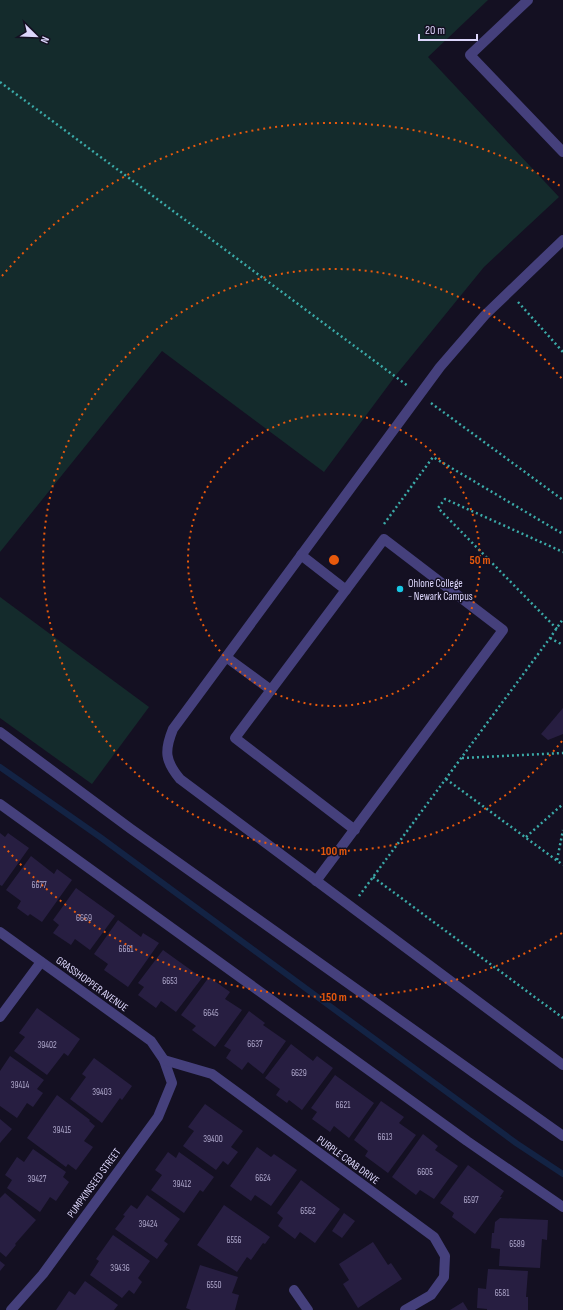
<svg xmlns="http://www.w3.org/2000/svg" width="563" height="1310" font-family="'Sofia Sans Condensed',sans-serif">
<rect width="100%" height="100%" fill="#141022"/>
<g fill="#142b2c">
<polygon points="0,0 488,0 428,57 559,197 484,267 396,375 324,472 162,351 0,552"/>
<polygon points="0,597 149,707 92,784 0,718"/>
</g>
<g fill="none" stroke-linecap="round" stroke-linejoin="round">
<polyline stroke="#132344" stroke-width="6" points="0,767 100,837 516,1143 563,1174"/>
</g>
<g fill="#271e41">
<polygon points="563,708 563,734 548,740 541,734"/>
<polygon points="0,833 5,837 8,833 29,848 2,886 0,885"/>
<polygon points="31,856 54,874 57,869 72,880 42,922 30,914 28,916 17,908 21,901 6,890"/>
<polygon points="76,888 115,916 90,950 75,939 71,945 53,933 59,925 53,920"/>
<polygon points="118,920 141,937 143,933 159,943 128,987 104,970 108,964 94,954"/>
<polygon points="163,950 202,978 176,1012 161,1001 156,1008 138,995 144,987 138,983"/>
<polygon points="209,977 230,992 225,999 242,1010 215,1047 192,1030 196,1026 181,1015"/>
<polygon points="37,1008 80,1039 68,1056 64,1053 47,1075 14,1051 25,1037 19,1033"/>
<polygon points="249,1011 265,1023 263,1025 286,1041 263,1074 248,1062 242,1070 226,1058 231,1050 224,1046"/>
<polygon points="291,1044 313,1061 317,1056 333,1068 302,1110 289,1100 287,1103 276,1095 280,1089 265,1078"/>
<polygon points="10,1056 44,1080 37,1089 43,1093 33,1107 27,1103 17,1118 0,1106 0,1071"/>
<polygon points="94,1058 132,1086 122,1100 120,1098 102,1123 70,1099 86,1077 82,1074"/>
<polygon points="335,1075 374,1103 349,1138 334,1126 330,1132 312,1119 317,1112 311,1108"/>
<polygon points="57,1095 90,1120 89,1121 95,1126 84,1141 93,1147 76,1170 68,1164 66,1167 27,1138"/>
<polygon points="381,1101 404,1117 399,1123 416,1135 388,1173 365,1156 368,1151 354,1140"/>
<polygon points="205,1104 243,1131 231,1147 238,1152 228,1165 223,1161 216,1170 183,1146 194,1131 188,1127"/>
<polygon points="0,1119 12,1129 0,1143"/>
<polygon points="423,1134 438,1146 435,1150 458,1166 434,1199 420,1190 416,1195 392,1177"/>
<polygon points="257,1147 271,1157 274,1154 297,1170 271,1206 255,1195 251,1201 230,1186"/>
<polygon points="33,1149 66,1172 63,1177 69,1182 56,1201 50,1197 40,1212 7,1188 12,1180 5,1175 17,1157 24,1162"/>
<polygon points="168,1152 176,1158 179,1152 214,1177 203,1192 200,1190 184,1213 151,1190 162,1175 155,1170"/>
<polygon points="468,1165 504,1191 500,1197 502,1197 475,1234 452,1217 454,1213 440,1203"/>
<polygon points="301,1180 340,1209 315,1243 300,1232 295,1239 278,1226 283,1218 277,1213"/>
<polygon points="5,1193 36,1220 15,1244 16,1245 6,1257 0,1252 0,1198"/>
<polygon points="147,1195 180,1219 164,1241 168,1244 157,1259 115,1229 125,1216 123,1215 131,1205 137,1209"/>
<polygon points="224,1205 270,1237 265,1244 263,1243 251,1260 247,1257 237,1272 197,1245"/>
<polygon points="344,1213 355,1221 342,1238 332,1231"/>
<polygon points="500,1218 548,1220 547,1240 542,1239 540,1268 499,1266 500,1249 491,1248 492,1233 494,1233 495,1222"/>
<polygon points="113,1235 150,1261 138,1278 142,1282 134,1294 129,1290 122,1298 90,1275 99,1261 96,1259"/>
<polygon points="373,1242 388,1265 391,1263 402,1279 358,1308 343,1284 349,1280 339,1264"/>
<polygon points="0,1261 5,1265 0,1271"/>
<polygon points="200,1265 238,1277 232,1293 239,1295 235,1310 191,1310 186,1308"/>
<polygon points="488,1269 528,1271 526,1297 528,1297 528,1310 487,1310 487,1309 477,1308 478,1288 486,1289"/>
<polygon points="85,1281 118,1305 114,1310 56,1310 69,1291 75,1295"/>
<polygon points="463,1302 468,1310 450,1310"/>
</g>
<g fill="none" stroke-linecap="round" stroke-linejoin="round">
<g stroke="#3baaa8" stroke-width="2.5" stroke-dasharray="2 3" stroke-linecap="butt">
<polyline points="0,82 408,386"/>
<polyline points="518,302 563,352"/>
<polyline points="431,403 563,500"/>
<polyline points="384,524 433,457 563,534"/>
<polyline points="557,629 438,508 445,499 563,552"/>
<polyline points="550,638 563,645"/>
<polyline points="462,758 563,753"/>
<polyline points="446,779 563,865"/>
<polyline points="526,837 563,804"/>
<polyline points="557,860 563,830"/>
<polyline points="373,877 563,1018"/>
<polyline points="359,896 550,638 563,619"/>
</g>
<g stroke="#45407c" stroke-width="10">
<polyline points="528,0 470,55 563,152"/>
<path d="M563 240 485 315 440 367 173 729C164 751 165 761 180 779L563 1065"/>
<polyline points="301,555 346,590"/>
<polyline points="226,657 271,690"/>
<polyline points="0,732 131,829 563,1136"/>
<polyline points="0,804 467,1141 563,1207"/>
<polyline points="316,881 503,630 384,539 235,738 355,830"/>
</g>
<g stroke="#45407c" stroke-width="10">
<polyline points="0,932 151,1041 164,1060 172,1083 158,1117 43,1274 11,1310"/>
<polyline points="0,1017 41,962"/>
<polyline points="164,1060 212,1074 434,1237 445,1256 444,1277 431,1295 405,1310"/>
<polyline points="294,1290 308,1310"/>
</g>
</g>
<g fill="none" stroke="#e8590c" stroke-width="2" stroke-dasharray="2 4">
<circle cx="334" cy="560" r="146"/>
<path d="M562 741A291 291 0 1 1 562 379"/>
<path d="M562 933A437 437 0 0 1 2 844M2 276A437 437 0 0 1 562 187"/>
</g>
<circle fill="#17c8e5" stroke="#141022" stroke-width="1.5" cx="400" cy="589" r="4"/>
<g text-anchor="middle" dominant-baseline="central" stroke-width="3" stroke-linejoin="round" paint-order="stroke">
<g font-size="9" fill="#afa8cc">
<text x="39" y="885">6677</text>
<text x="84" y="918">6669</text>
<text x="126" y="949">6661</text>
<text x="170" y="981">6653</text>
<text x="211" y="1013">6645</text>
<text x="255" y="1044">6637</text>
<text x="47" y="1045">39402</text>
<text x="299" y="1073">6629</text>
<text x="20" y="1085">39414</text>
<text x="102" y="1092">39403</text>
<text x="343" y="1105">6621</text>
<text x="62" y="1130">39415</text>
<text x="385" y="1137">6613</text>
<text x="213" y="1139">39400</text>
<text x="425" y="1172">6605</text>
<text x="263" y="1178">6624</text>
<text x="37" y="1179">39427</text>
<text x="182" y="1184">39412</text>
<text x="471" y="1200">6597</text>
<text x="308" y="1211">6562</text>
<text x="148" y="1224">39424</text>
<text x="234" y="1240">6556</text>
<text x="517" y="1244">6589</text>
<text x="120" y="1268">39436</text>
<text x="214" y="1285">6550</text>
<text x="502" y="1293">6581</text>
</g>
<g font-size="11" fill="#dcd6fb" stroke="#141022" text-anchor="start">
<text x="408" y="583">Ohlone College<tspan x="408" dy="13">- Newark Campus</tspan></text>
</g>
<g font-size="11" fill="#dcd6fb" stroke="#141022">
<text transform="translate(92 984) rotate(36)">GRASSHOPPER AVENUE</text>
<text transform="translate(348 1160) rotate(36)">PURPLE CRAB DRIVE</text>
<text transform="translate(94 1183) rotate(-54)">PUMPKINSEED STREET</text>
</g>
</g>
<circle cx="334" cy="560" r="6" fill="#e8590c" stroke="#141022" stroke-width="2"/>
<g font-size="12" text-anchor="middle" font-weight="bold" fill="#e8590c" stroke="#141022" stroke-width="3" stroke-linejoin="round" paint-order="stroke">
<text x="480" y="564">50 m</text>
<text x="334" y="855">100 m</text>
<text x="334" y="1001">150 m</text>
</g>
<g transform="translate(36 36) rotate(113)" stroke="#141022" stroke-width="3" paint-order="stroke">
<path d="M0-3L7 15L0 10L-7 15Z" fill="#dcd6fb"/>
<text y="-6" font-size="11" font-weight="bold" text-anchor="middle" fill="#dcd6fb">N</text>
</g>
<path d="M419 34v6h58v-6" fill="none" stroke="#dcd6fb" stroke-width="2"/>
<text x="425" y="34" font-size="12" fill="#dcd6fb" stroke="#141022" stroke-width="3" paint-order="stroke">20 m</text>
</svg>
